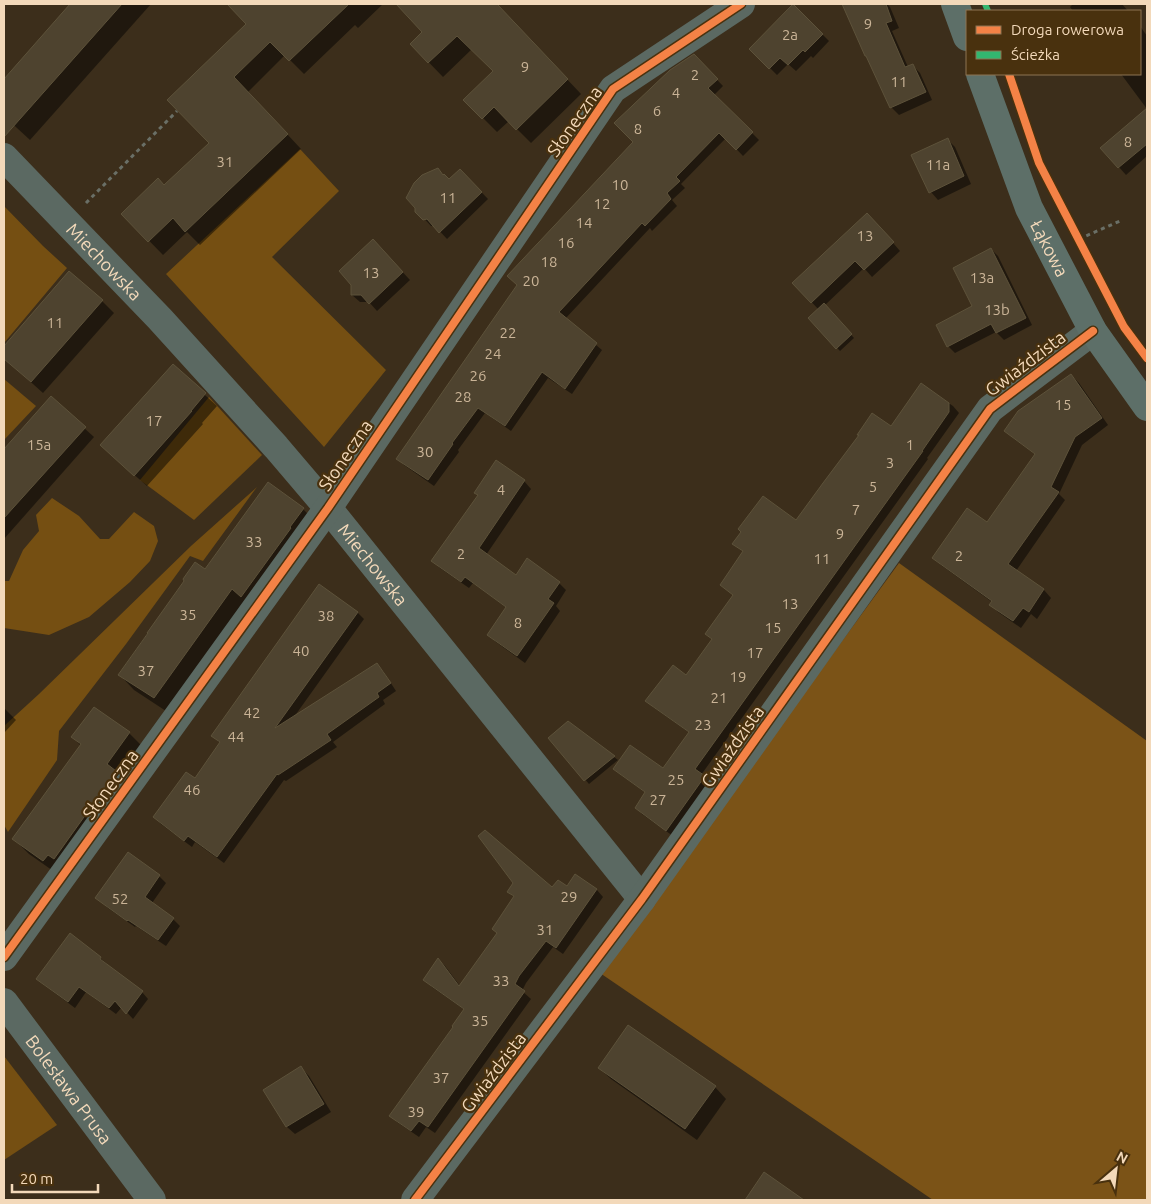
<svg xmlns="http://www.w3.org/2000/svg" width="1151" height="1204" font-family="Ubuntu,sans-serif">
<rect width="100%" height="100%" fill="#3c2e1b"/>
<g fill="#754f12">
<polygon points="300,149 339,191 272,257 386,370 324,447 166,274"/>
<polygon points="4,206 43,246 67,268 4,343"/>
<polygon points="4,379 36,406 4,440"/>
<polygon points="209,397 262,455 194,520 140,480"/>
<polygon points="257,487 203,561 190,556 126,644 59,731 57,760 8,832 4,825 4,726 39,694 191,546"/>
<polygon points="52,498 79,516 100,539 109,539 134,512 154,526 158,541 150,561 130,582 89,617 49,635 4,628 4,581 9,581 23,550 39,531 36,515"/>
<polygon points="4,1056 57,1125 4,1160"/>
</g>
<polygon fill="#7b5317" points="899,563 1147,741 1147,1200 933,1200 600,973"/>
<g fill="#0007">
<polygon points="72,4 151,4 30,140 4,116 4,80"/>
<polygon points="229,4 383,4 358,28 355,25 304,74 285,55 248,92 301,149 200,245 187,232 163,255 123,214 164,187 210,143 248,24"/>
<polygon points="398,4 496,4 581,94 531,143 509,121 497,132 465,100 495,71 472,49 443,77 411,44 424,32"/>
<polygon points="843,4 887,4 890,7 899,28 892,31 908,67 912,65 920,73 932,100 899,115 891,107 868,58 866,55"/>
<polygon points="1073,4 1122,4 1128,11 1073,11 1070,7"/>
<polygon points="793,5 829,41 813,58 811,56 796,71 788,64 777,75 751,49"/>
<polygon points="1140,26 1147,36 1147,109 1121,74 1140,74"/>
<polygon points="694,56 723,86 714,95 759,140 743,156 726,138 681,184 685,188 672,200 677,206 652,231 650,228 565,319 602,350 572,394 548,378 511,431 485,413 458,450 459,452 434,486 404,465 398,458 634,142"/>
<polygon points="1147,110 1147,156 1126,175 1102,148"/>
<polygon points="947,139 955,147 971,184 938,200 931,192"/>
<polygon points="460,170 488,199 447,239 435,226 431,226 417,211 444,176 450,180"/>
<polygon points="875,222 900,251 872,277 864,268 824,306 854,338 840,351 809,318 819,310 794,283"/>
<polygon points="381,249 410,280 377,311 369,302 360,302 352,295"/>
<polygon points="991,249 998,256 1032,325 1004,340 996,332 955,353 948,346 974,307"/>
<polygon points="69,273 102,301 114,313 43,393 4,358 4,348"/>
<polygon points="173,366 217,406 202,423 203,424 147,486 114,457"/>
<polygon points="1071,375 1079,383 1108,425 1082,445 1059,494 1065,500 1016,571 1044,590 1051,598 1037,619 1031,614 1021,628 998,612 991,604 992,602 941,565 933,558 987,524 1036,455 1013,438 1005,431"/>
<polygon points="922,385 953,406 959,413 927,458 928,459 701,775 710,783 673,836 642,814 636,807 646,793 621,775 614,769 664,770 690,733 653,707 647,701 687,677 713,640 707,634 734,596 744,552 734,544 797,522 892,428"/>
<polygon points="51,398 94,437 4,539 4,451"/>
<polygon points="524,481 531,489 486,555 516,577 559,583 566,590 556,606 560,611 525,663 496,642 489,635 507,608 473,583 469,588 440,568 433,561"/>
<polygon points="303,509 318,524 169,713 134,690 119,674 185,580 205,570"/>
<polygon points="357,612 364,619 294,717 376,664 383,671 396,691 383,700 385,704 333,742 337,747 286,781 284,780 224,863 195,842 192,847 161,824 155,817 195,780 220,743 213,736"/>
<polygon points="4,708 16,720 4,733"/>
<polygon points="568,723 618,760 589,784 550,738"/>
<polygon points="129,733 144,748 59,875 29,854 14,839 81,746 73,737"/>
<polygon points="159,876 166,883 152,903 173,919 180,926 166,946 136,926 135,927 108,908 101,901"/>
<polygon points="575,876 597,890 603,897 563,954 553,947 526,983 522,991 531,999 435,1133 426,1127 419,1137 397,1122 391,1115 465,1010 432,987 425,980 438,960 445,966 460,986 498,934 515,898 509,891 567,887"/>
<polygon points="100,958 107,964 106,965 142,992 148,999 133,1019 122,1007 116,1014 86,992 75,1008 44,985 37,979"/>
<polygon points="301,1068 309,1076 331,1112 295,1134 287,1127 265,1090"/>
<polygon points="599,1068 715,1087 726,1099 697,1140 611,1079"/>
<polygon points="764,1174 791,1193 799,1200 746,1200"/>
</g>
<g fill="#4e432f" stroke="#5d523a">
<polygon points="70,4 122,4 4,137 4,79"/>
<polygon points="227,4 349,4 289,61 270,42 234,77 288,134 185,232 173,218 148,242 121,214 158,178 164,185 209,143 167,100 246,24"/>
<polygon points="396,4 497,4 568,79 516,130 494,107 482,119 463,100 493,71 457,36 428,63 410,44 422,32"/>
<polygon points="793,4 823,34 805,52 803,50 788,65 780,58 769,69 749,49"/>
<polygon points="842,4 886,4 892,21 886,23 905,67 913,64 926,92 890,108 866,56 865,56"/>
<polygon points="694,54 718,79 708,88 753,132 736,150 719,133 676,177 680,181 667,193 671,199 645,226 642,223 559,312 597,343 565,389 542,372 505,426 478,408 452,443 453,444 428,480 396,459 517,285 507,276 633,142 614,123 670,70"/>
<polygon points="1147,108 1147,144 1118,168 1100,148"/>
<polygon points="948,138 964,176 929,193 911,155"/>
<polygon points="438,168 443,175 444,174 449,179 460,169 482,192 439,233 427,219 423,220 415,212 415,208 406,198 414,183 422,175"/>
<polygon points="867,213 894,242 864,270 855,261 811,303 792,283"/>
<polygon points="373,239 403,272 369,304 361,295 351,295 351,285 339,271"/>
<polygon points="991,248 1026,318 996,333 991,324 947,347 936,325 972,306 953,268"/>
<polygon points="69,271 103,300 31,382 4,359 4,346"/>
<polygon points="824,303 852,334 836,349 808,318"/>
<polygon points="173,364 206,393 191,411 192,411 134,476 100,445"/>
<polygon points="1071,374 1102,418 1075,437 1051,487 1059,492 1008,564 1044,589 1029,612 1023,608 1013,621 989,605 992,601 932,558 967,508 987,522 1035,454 1004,431 1018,411"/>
<polygon points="921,383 949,403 949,412 922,451 923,451 695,769 705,776 666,831 635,808 645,792 613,769 630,745 663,768 689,732 645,701 673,665 686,675 712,639 705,634 733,595 720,585 743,551 732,544 741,532 738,529 763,496 796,520 823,483 859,435 857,435 872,413 891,426"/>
<polygon points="51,396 86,427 4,518 4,449"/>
<polygon points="496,460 525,480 479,548 516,575 527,558 560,582 548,599 554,603 517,656 487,635 506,607 465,577 461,582 431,561 478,495 474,493"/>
<polygon points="268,482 304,508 290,527 291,528 241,597 232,589 154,698 118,675 148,633 147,633 184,581 183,579 195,562 205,569"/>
<polygon points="319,584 358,612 275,728 377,663 391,683 377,693 379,697 327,734 331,740 278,775 277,774 217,857 188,836 184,841 153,817 186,772 195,778 220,742 211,736"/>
<polygon points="94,707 130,732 107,764 116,771 104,789 54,859 48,855 43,861 12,839 81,744 71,737"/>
<polygon points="568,721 615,756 584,781 548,738"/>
<polygon points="485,830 552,887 558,880 567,886 575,874 597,889 556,948 546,941 519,976 515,984 525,991 428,1127 419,1121 411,1131 389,1116 453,1027 452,1026 464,1009 423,980 438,958 459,986 497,933 492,929 514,896 507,892 513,883 478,836"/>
<polygon points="128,852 160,875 145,897 174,918 158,940 128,920 127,921 95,898"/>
<polygon points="70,933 101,957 100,959 143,991 126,1014 115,1001 109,1008 79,987 68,1002 36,979"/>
<polygon points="628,1025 716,1086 685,1129 598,1068"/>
<polygon points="301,1066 324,1104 286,1127 263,1090"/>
<polygon points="764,1172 804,1200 745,1200"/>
</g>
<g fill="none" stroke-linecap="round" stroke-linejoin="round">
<g stroke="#6a6f66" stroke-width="3" stroke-dasharray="4 4" stroke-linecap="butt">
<polyline points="86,203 177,111"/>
<polyline points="1079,239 1120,221"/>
</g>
<g stroke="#5b6962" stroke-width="28">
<path id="s1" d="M4 157 160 319 276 447 328 508 642 899"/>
<polyline points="4,957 328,508 613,89 741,4"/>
<path id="s2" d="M4 1002 152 1200"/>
<polyline points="415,1200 642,899 990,409 1093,331"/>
</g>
<g stroke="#5d6f68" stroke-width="28">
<polyline points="955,4 967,37"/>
<path id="s3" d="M980 74 1029 208 1093 331 1147 407"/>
</g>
<polyline stroke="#33b770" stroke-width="6" stroke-dasharray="12 6" stroke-linecap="butt" points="985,4 988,11"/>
<defs>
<g id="cycleway">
<polyline points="1009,74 1039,163 1124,327 1147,358"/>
<polyline points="4,957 328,508 613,89 741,4"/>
<polyline points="415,1200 642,899 990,409 1093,331"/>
</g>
</defs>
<use href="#cycleway" stroke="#49310e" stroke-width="11"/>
<use href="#cycleway" stroke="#f48246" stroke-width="8"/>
</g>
<g text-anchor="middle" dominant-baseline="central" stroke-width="4.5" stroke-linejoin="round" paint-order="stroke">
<g font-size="15" fill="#cab497">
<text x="868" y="23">9</text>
<text x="790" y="34">2a</text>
<text x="525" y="66">9</text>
<text x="695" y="74">2</text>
<text x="899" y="81">11</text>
<text x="676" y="92">4</text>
<text x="657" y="110">6</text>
<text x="638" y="128">8</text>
<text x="1128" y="141">8</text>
<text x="225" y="161">31</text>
<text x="938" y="164">11a</text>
<text x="620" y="184">10</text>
<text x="448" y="197">11</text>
<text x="602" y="203">12</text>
<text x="584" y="222">14</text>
<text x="865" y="235">13</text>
<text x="566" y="242">16</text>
<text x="549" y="261">18</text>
<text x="371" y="272">13</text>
<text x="982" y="277">13a</text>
<text x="531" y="280">20</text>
<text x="997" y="309">13b</text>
<text x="55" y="322">11</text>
<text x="508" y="332">22</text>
<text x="493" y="353">24</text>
<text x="478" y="375">26</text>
<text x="463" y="396">28</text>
<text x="1063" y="404">15</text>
<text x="154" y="420">17</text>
<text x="39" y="444">15a</text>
<text x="910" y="444">1</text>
<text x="425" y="451">30</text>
<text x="890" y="462">3</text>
<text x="873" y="486">5</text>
<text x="501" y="489">4</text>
<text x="856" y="509">7</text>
<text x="840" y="533">9</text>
<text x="254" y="541">33</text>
<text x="461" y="553">2</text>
<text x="959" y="555">2</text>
<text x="822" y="558">11</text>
<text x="790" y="603">13</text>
<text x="188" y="614">35</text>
<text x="326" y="615">38</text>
<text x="518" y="622">8</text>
<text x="773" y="627">15</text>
<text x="301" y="650">40</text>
<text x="755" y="652">17</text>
<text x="146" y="670">37</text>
<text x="738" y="676">19</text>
<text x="719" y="697">21</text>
<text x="252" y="712">42</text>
<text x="703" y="724">23</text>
<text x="236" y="736">44</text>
<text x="676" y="779">25</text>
<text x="192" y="789">46</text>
<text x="658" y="799">27</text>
<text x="569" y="896">29</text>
<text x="120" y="898">52</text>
<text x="545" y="929">31</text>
<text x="501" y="980">33</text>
<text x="480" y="1020">35</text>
<text x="441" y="1077">37</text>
<text x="416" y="1111">39</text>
</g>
<g font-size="18" fill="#f3d9ba" stroke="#49310e">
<text transform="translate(574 121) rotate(-55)">Słoneczna</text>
<text stroke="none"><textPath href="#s3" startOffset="188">Łąkowa</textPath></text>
<text stroke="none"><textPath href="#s1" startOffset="145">Miechowska</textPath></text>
<text transform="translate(1025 363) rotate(-37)">Gwiaździsta</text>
<text transform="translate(345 455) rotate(-56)">Słoneczna</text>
<text stroke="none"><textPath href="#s1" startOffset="550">Miechowska</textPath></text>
<text transform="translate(732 746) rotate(-55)">Gwiaździsta</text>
<text transform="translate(110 784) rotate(-54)">Słoneczna</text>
<text transform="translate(493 1072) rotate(-53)">Gwiaździsta</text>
<text stroke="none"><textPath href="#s2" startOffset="109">Bolesława Prusa</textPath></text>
</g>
</g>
<rect width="1151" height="1204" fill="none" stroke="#f3d9ba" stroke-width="10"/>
<rect x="966" y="10" width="175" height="65" fill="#49310e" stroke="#8d7453"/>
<rect x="976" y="26" width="25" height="8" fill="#f48246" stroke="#8d7453"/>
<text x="1011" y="35" font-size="15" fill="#f3d9ba">Droga rowerowa</text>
<rect x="976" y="51" width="25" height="8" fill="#33b770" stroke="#8d7453"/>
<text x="1011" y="60" font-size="15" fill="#f3d9ba">Ścieżka</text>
<g transform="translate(1116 1169) rotate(28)" stroke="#49310e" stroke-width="4" paint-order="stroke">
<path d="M0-4L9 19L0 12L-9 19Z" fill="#f3d9ba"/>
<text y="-8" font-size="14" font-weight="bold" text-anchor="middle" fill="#f3d9ba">N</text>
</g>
<path d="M12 1184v8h86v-8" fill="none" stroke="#f3d9ba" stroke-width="2.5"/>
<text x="20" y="1184" font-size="15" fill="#f3d9ba" stroke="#49310e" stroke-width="4" paint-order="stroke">20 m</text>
</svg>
